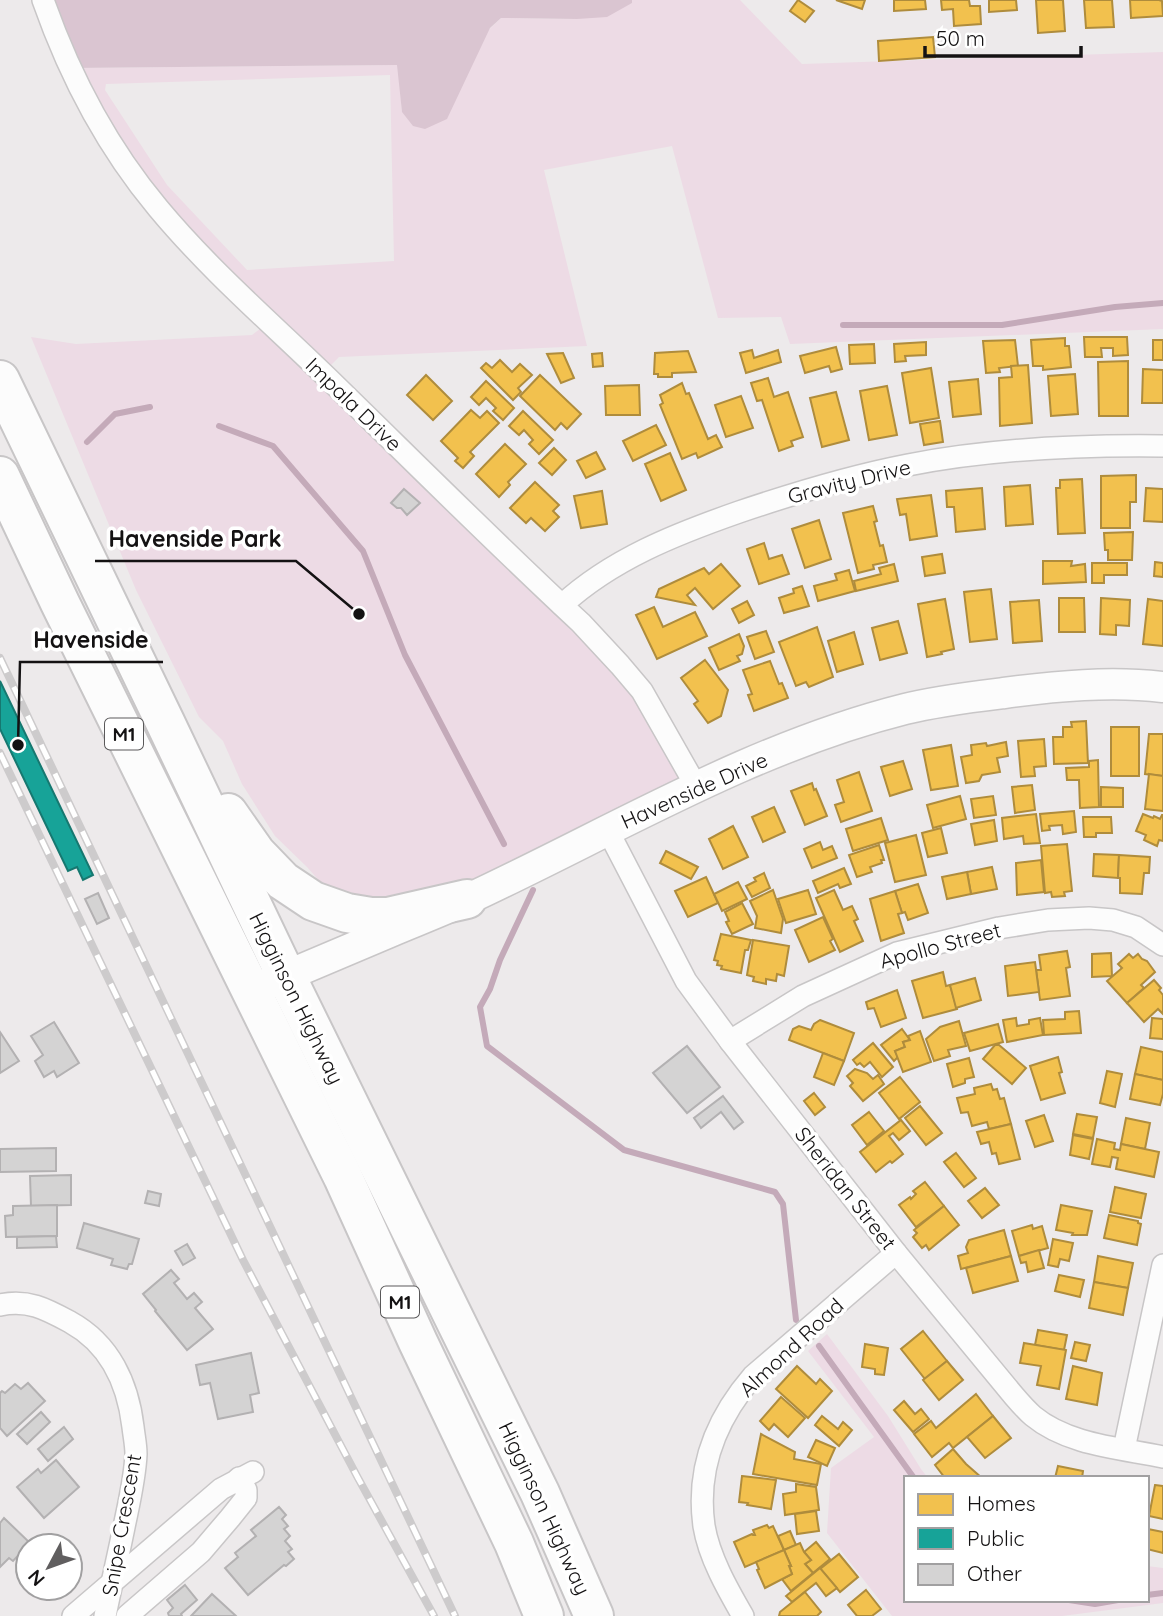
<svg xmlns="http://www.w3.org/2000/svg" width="1163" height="1616" font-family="Quicksand,sans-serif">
<rect width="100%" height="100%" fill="#edeaeb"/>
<g fill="#eddbe5" fill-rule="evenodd">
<path d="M632 0H740L802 64 1163 52V329L790 344 781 317 718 318 672 146 544 170 587 346 339 357 324 372 620 664 695 786 469 897 346 911 307 867 275 836 242 784 223 741 199 717 136 590 31 337 76 344 252 335 270 321 182 234 72 68 398 65 402 112 501 18 577 19 632 3ZM390 75 394 261 247 270 167 185 105 90 106 84Z"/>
<polygon points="827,1334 888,1416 921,1469 928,1478 906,1478 906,1600 1147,1600 1147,1566 1163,1568 1163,1603 1062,1616 892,1616 827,1533 831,1468 874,1437 808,1351"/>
</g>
<polygon fill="#dac5d1" points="45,0 632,0 632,3 607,17 577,19 501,18 490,28 447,119 425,129 413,126 402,112 397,65 72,68"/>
<g fill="#f2c14e" stroke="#af8c3c" stroke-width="2">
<polygon points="798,0 814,11 805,22 790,11"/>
<polygon points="836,0 865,0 862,9"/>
<polygon points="894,0 925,0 926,9 894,11"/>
<polygon points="941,0 969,0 970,6 980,6 981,24 954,26 953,9 942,10"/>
<polygon points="989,0 1016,0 1017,10 989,12"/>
<polygon points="1036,0 1063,0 1065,31 1038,33"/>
<polygon points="1084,0 1112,0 1114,27 1086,28"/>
<polygon points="1130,0 1159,0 1162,1 1163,16 1131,18"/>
<polygon points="933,37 935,57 879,61 878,41"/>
<polygon points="1084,337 1127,337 1128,355 1113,356 1113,348 1101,348 1102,357 1085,357"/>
<polygon points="1065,338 1065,346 1069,346 1071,367 1043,370 1043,366 1033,366 1031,340"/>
<polygon points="1015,340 1018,366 999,368 1000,372 986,373 983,341"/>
<rect x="1153" y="340" width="10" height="20"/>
<polygon points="926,342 926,355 905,356 906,361 895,362 894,344"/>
<polygon points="874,344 875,363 850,364 849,345"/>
<polygon points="836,347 842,369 831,372 829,366 805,373 800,356"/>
<polygon points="752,350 754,358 778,350 781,362 746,373 740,353"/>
<polygon points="688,351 696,372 672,373 672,377 658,377 658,374 654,374 655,353"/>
<polygon points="563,353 574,378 561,383 547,354"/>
<polygon points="602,353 603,366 593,367 592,354"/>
<polygon points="500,360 512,372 520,364 532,375 518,388 521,392 513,400 481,368 486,363 492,368"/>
<polygon points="1128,361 1128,416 1099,416 1098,362"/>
<polygon points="1028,365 1032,423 1000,426 999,378 1012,377 1011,366"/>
<polygon points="931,368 939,418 910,423 902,373"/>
<polygon points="1143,369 1163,370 1163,403 1142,403"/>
<polygon points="1075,374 1078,414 1051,416 1048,376"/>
<polygon points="426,375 452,401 433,420 407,395"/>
<polygon points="540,375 581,414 567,429 561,423 555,430 520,396"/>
<polygon points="768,378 774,397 788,392 803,437 791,441 793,446 779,451 762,400 757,401 751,383"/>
<polygon points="978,379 981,414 953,417 949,382"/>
<polygon points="486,381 514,408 503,420 493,411 496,408 486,398 479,405 471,397"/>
<polygon points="682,383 686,394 689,393 708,439 716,435 722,447 698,458 696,453 682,459 660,405 663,403 660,395"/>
<polygon points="639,385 640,415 606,415 605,386"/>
<polygon points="887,386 897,435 869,440 860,391"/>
<polygon points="836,392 849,440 822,447 810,398"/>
<polygon points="741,396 753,428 726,437 715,405"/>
<polygon points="471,410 480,418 487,411 499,423 470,452 474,456 463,468 455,461 458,458 441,441"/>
<polygon points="523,411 553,440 539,454 529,444 533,440 524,430 519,435 509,426"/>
<polygon points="940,421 943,442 924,445 920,424"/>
<polygon points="656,425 666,445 633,461 623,441"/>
<polygon points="505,444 526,464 508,482 510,485 499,497 476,474"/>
<polygon points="554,448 566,460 552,475 539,463"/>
<polygon points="596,452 605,469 586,478 577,461"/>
<polygon points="670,453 686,490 661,501 645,464"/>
<polygon points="1136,475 1136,502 1130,502 1130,528 1101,528 1101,476"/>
<polygon points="1082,479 1085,533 1058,534 1056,488 1060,488 1060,480"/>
<polygon points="535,482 559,505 553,511 559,517 545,531 531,518 526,523 510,508"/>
<polygon points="1030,485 1033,524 1006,526 1004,487"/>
<polygon points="982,488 985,529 956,532 954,507 947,507 946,491"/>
<polygon points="1146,488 1163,489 1163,522 1144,521"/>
<polygon points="602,491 607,524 581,528 574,496"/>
<polygon points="931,495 937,536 910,540 906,514 900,515 897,499"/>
<polygon points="873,506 877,521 874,522 880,546 883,545 887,562 873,565 874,569 858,573 843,513"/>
<polygon points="819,520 831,559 805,568 792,529"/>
<polygon points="1133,532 1132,560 1108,560 1108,550 1105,550 1104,533"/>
<polygon points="764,543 769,559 782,555 789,574 759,584 747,549"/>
<polygon points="942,554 945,573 925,576 922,557"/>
<polygon points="1043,561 1072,561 1071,566 1085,564 1086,582 1043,584"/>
<polygon points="1155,562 1163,563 1163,577 1154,576"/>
<polygon points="1092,563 1127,563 1127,575 1104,575 1104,583 1092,583"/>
<polygon points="721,564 740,586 713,609 695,588 687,595 695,605 656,597 659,589 704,568 709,574"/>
<polygon points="894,564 898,581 856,591 854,581 881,574 879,568"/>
<polygon points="849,570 855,591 818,601 814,586 837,580 835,574"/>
<polygon points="802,586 809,606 784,613 779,598 794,593 793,589"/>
<polygon points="991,589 997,639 970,642 964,592"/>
<polygon points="1059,598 1084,598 1085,632 1059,632"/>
<polygon points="1101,598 1130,600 1129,626 1116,625 1116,635 1100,634"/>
<polygon points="945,599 954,649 941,652 942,654 927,657 918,604"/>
<polygon points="1148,599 1163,601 1163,646 1143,644"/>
<polygon points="1039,600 1042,641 1013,643 1010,602"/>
<polygon points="747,601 754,615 739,623 732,609"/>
<polygon points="654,607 663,627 695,612 707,636 657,659 636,615"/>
<polygon points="898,621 907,653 880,660 872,628"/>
<polygon points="817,627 833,677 809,687 806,682 796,686 779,642"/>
<polygon points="766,631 774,652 755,659 747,637"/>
<polygon points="854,632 863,664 837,672 828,641"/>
<polygon points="739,634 744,646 742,654 737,656 740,661 719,670 709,648"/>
<polygon points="705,660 728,690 721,716 708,723 694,704 698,701 681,678"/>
<polygon points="770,661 779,684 782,683 788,698 754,711 748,695 752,694 743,670"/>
<polygon points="1086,721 1088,763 1054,764 1053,737 1063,737 1063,727 1072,727 1071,722"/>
<rect x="1111" y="727" width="28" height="49"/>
<polygon points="1149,734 1163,734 1163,776 1145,774"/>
<polygon points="1044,739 1046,766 1034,767 1035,776 1021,777 1018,741"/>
<polygon points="1006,742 1008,756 997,758 1000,772 982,775 979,781 966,783 961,757 972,755 971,745 986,743 987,746"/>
<polygon points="951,745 958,786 931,790 923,750"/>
<polygon points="1098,760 1099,807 1080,808 1079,780 1067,780 1066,768 1089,767 1089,761"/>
<polygon points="903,761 912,789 890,796 881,767"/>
<polygon points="859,772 872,811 841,822 835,805 844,802 837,780"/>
<polygon points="1149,774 1163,776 1163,811 1145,809"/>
<polygon points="812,783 814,790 816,789 827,816 805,825 791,791"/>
<polygon points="1032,785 1035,810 1015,813 1012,787"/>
<polygon points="1101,787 1123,788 1123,807 1101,807"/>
<polygon points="960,796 966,819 933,828 927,805"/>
<polygon points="993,796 996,815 974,818 971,799"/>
<polygon points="774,807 785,832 763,842 752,817"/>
<polygon points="1074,811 1076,832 1063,834 1062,825 1049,826 1050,830 1042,831 1040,814"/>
<polygon points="1036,814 1040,843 1024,844 1023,836 1004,839 1002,818"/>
<polygon points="1143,814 1153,818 1154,816 1160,819 1162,815 1163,815 1163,841 1159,840 1157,846 1144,840 1146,835 1136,831"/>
<polygon points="1083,817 1111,817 1112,833 1096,833 1096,837 1084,837"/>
<polygon points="881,818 888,840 853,851 846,829"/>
<polygon points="994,820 997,841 975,845 971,824"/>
<polygon points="733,826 748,857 723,869 709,839"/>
<polygon points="941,828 947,853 928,857 922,833"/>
<polygon points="916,835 926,875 895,882 885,843"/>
<polygon points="820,842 823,850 832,846 837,858 812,868 804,849"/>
<polygon points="1067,844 1072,891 1064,892 1065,896 1052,897 1051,892 1045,893 1041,846"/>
<polygon points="879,845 884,860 881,860 882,863 870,867 872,872 857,877 849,855"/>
<polygon points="666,851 698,867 691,879 660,863"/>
<polygon points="1094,854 1119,855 1118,878 1093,876"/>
<polygon points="1119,855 1150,857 1149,873 1144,873 1142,894 1120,893 1120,878 1118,878"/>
<polygon points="1041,860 1044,892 1017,895 1016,863"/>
<polygon points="992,867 997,889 971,894 967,872"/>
<polygon points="844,868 851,884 840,888 838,884 818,893 813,881"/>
<polygon points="967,872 971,894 947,899 942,877"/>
<polygon points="764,873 770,888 752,897 746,886 756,881 754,878"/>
<polygon points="706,877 718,903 688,917 675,891"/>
<polygon points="738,882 747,899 722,911 714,894"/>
<polygon points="918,884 928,913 908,920 905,912 902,913 895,891"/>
<polygon points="773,890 783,919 781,933 755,928 757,916 750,901"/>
<polygon points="808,890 816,914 786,923 778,899"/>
<polygon points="834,890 843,910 852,906 858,919 854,921 863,941 840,952 816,898"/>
<polygon points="895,891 902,913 898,914 904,933 881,941 870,899"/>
<polygon points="742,903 753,924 732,934 726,922 729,921 725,912"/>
<polygon points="823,917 833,939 830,941 835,950 809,962 795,930"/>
<polygon points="721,934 751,940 748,950 745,950 741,973 721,969 722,966 717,965 718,961 714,960"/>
<polygon points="753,940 789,946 784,976 777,974 776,981 766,979 766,984 753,981 754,977 747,975"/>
<polygon points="1067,951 1070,967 1066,968 1070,996 1040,1000 1036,970 1041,970 1039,955"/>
<polygon points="1111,953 1112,976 1092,977 1092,954"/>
<polygon points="1129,954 1133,958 1138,954 1142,959 1147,961 1155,972 1141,985 1144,988 1127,1003 1107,981 1122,968 1118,964"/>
<polygon points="1035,962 1039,992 1008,996 1005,966"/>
<polygon points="943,972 946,986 950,985 957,1009 923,1018 912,981"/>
<polygon points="975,978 981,1000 956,1008 950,985"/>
<polygon points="1154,980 1161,988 1159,990 1163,995 1163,1014 1158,1009 1144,1022 1127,1003"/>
<polygon points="897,990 906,1018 881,1027 874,1008 868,1009 866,1002"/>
<polygon points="1079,1011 1081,1033 1044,1035 1043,1020 1065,1019 1065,1012"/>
<polygon points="1016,1018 1017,1026 1029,1024 1029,1020 1040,1018 1043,1035 1007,1042 1003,1020"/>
<polygon points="1152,1018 1163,1019 1163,1039 1150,1038"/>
<polygon points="820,1020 854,1033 844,1061 789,1040 793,1029 799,1026 811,1030 814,1024"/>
<polygon points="959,1021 966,1046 948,1050 950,1056 934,1061 926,1039 940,1027"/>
<polygon points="998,1024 1003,1042 970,1051 964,1033"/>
<polygon points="902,1029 910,1040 903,1042 905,1047 895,1051 898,1057 894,1061 881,1045"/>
<polygon points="920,1031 931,1062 903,1072 895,1051 905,1047 903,1042 910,1040 908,1036"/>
<polygon points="873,1043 893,1067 882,1077 870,1062 864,1067 860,1063 857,1065 853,1060"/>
<polygon points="995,1045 999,1045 1026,1068 1012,1084 983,1059"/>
<polygon points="1141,1047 1163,1052 1163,1080 1135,1074"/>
<polygon points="823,1053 844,1061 834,1085 814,1077"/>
<polygon points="1058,1057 1062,1072 1059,1073 1065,1093 1041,1100 1030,1066"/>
<polygon points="969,1058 974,1077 965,1079 965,1083 953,1087 947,1064"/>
<polygon points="855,1069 867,1073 873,1079 878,1075 884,1084 863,1101 850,1086 853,1083 847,1076"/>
<polygon points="1107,1071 1122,1074 1115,1107 1100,1103"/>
<polygon points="1135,1074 1163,1080 1163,1094 1160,1105 1130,1099"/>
<polygon points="900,1077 920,1102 899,1119 879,1093"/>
<polygon points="991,1084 993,1090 997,1089 1000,1099 1004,1098 1011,1124 989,1129 987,1122 972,1126 968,1112 961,1113 957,1098 975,1094 974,1088"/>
<polygon points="814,1093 825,1107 815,1115 804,1101"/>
<polygon points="920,1106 942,1133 926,1145 905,1118"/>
<polygon points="869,1112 884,1131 867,1145 852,1125"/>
<polygon points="1077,1114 1097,1117 1093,1138 1073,1134"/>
<polygon points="1044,1115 1053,1141 1035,1147 1026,1121"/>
<polygon points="1126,1118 1150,1123 1145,1149 1121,1144"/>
<polygon points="901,1120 910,1131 899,1140 893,1133 889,1136 903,1154 892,1163 890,1161 876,1172 860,1152"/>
<polygon points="1011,1124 1020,1159 999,1164 996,1153 992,1154 989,1142 981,1144 977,1132"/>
<polygon points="1073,1135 1093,1139 1089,1159 1070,1155"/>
<polygon points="1097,1139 1115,1143 1114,1149 1120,1150 1121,1144 1159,1152 1154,1177 1116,1169 1118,1158 1112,1157 1110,1167 1092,1164"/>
<polygon points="956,1153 976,1178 964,1187 944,1162"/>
<polygon points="925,1182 944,1206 916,1227 899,1205 910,1197 911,1199 916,1194 913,1191"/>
<polygon points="1115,1187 1146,1194 1141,1218 1110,1212"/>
<polygon points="985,1188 999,1205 982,1218 968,1201"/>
<polygon points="1061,1205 1092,1211 1087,1235 1072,1235 1073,1233 1056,1230"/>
<polygon points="944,1206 959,1225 929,1250 926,1245 922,1248 913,1237 917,1233 914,1230"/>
<polygon points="1109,1215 1138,1221 1138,1223 1141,1224 1137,1245 1104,1238"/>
<polygon points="1032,1225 1033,1229 1042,1226 1048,1248 1019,1256 1012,1231"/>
<polygon points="1004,1230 1011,1256 961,1269 958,1256 968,1253 966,1247 969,1240"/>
<polygon points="1053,1239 1073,1243 1069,1261 1060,1259 1058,1267 1048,1265"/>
<polygon points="1039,1250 1044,1268 1028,1272 1026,1262 1021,1263 1019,1256"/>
<polygon points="1011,1256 1018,1281 973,1293 966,1268"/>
<polygon points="1098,1256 1133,1263 1128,1288 1094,1282"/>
<polygon points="1059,1275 1084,1280 1080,1297 1055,1291"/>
<polygon points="1094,1282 1128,1288 1123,1315 1089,1308"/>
<polygon points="1038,1330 1067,1335 1064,1350 1035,1345"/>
<polygon points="923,1331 947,1361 925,1379 901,1349"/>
<polygon points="1075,1342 1090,1345 1086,1361 1071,1358"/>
<polygon points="1024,1343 1066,1350 1059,1389 1037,1385 1041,1366 1020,1363"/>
<polygon points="865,1344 888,1348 884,1375 875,1374 875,1369 862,1367"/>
<polygon points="947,1361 963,1380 939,1400 923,1380"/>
<polygon points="797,1366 816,1384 820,1379 832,1391 808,1418 776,1389"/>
<polygon points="1073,1366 1102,1373 1097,1405 1066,1399"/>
<polygon points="976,1394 993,1416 953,1448 949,1443 932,1457 914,1434 931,1421 936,1428"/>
<polygon points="781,1397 805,1418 788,1437 774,1424 769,1430 760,1421"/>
<polygon points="904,1401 915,1414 921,1409 929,1419 913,1432 894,1410"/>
<polygon points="822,1416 838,1429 843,1422 852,1430 839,1446 815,1425"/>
<polygon points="993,1416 1011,1438 985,1458 967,1437"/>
<polygon points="761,1434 795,1452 794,1459 821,1464 817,1485 753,1474"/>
<polygon points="816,1440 835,1448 827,1466 808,1457"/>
<polygon points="953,1449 966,1464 982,1478 945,1478 935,1465"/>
<polygon points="1058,1466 1083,1471 1082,1478 1055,1478"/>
<polygon points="742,1476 776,1480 771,1509 747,1505 748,1503 739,1502"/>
<polygon points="796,1484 816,1487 819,1510 785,1515 783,1494 796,1492"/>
<polygon points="1155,1485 1163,1486 1163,1519 1149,1516"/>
<polygon points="816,1511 819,1531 797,1534 795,1514"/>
<polygon points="767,1525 769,1528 773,1526 784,1550 745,1567 734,1542 752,1534 753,1535 755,1535 753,1530"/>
<polygon points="1148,1529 1163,1532 1163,1553 1147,1549"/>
<polygon points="790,1531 796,1545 784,1550 778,1536"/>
<polygon points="816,1542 830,1559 813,1573 805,1564 811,1560 804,1552"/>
<polygon points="800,1543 804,1552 811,1560 805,1564 813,1573 791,1591 782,1579 792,1574 789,1566 791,1566 784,1550"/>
<polygon points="784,1550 791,1566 789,1566 792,1574 765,1588 757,1570 759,1569 756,1562"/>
<polygon points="839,1554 858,1577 840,1592 820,1569"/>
<polygon points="820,1568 837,1588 826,1596 816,1583 792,1602 786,1596"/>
<polygon points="866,1590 881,1609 872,1616 857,1616 848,1605"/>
<polygon points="805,1592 821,1612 817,1616 779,1616 780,1612"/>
</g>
<polygon fill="#17a398" stroke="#167870" stroke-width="2" points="0,681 93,875 83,880 77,867 68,871 0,729"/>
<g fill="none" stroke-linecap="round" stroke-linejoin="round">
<g stroke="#c4aab9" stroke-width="6">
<polyline points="843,325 1002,325 1115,307 1163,303"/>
<polyline points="219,426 273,446 363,551 405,655 504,844"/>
<polyline points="87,442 115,414 150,407"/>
<polyline points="533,890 500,960 490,989 480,1007 487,1046 624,1150 775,1192 783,1204 796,1320"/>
<polyline points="819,1346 914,1478"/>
<polyline points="1147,1595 1163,1593"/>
<polyline points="1069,1600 1095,1604 1118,1600"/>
</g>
</g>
<g fill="#d4d3d3" stroke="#b3b1b2" stroke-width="2">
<polygon points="404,489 420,503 407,515 401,508 397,508 391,503"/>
<polygon points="98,893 109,918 97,924 85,899"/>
<polygon points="54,1022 79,1063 57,1077 54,1071 44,1077 35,1061 43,1055 31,1036"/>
<polygon points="0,1032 19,1061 0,1073"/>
<polygon points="687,1046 720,1087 687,1113 653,1073"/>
<polygon points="723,1096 743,1122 734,1129 721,1112 701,1128 694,1118"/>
<polygon points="56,1148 56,1171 0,1172 0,1149"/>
<polygon points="71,1175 71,1205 31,1206 30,1176"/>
<polygon points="148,1191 161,1194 159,1206 145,1203"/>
<polygon points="57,1205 57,1236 6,1237 5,1216 13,1215 13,1206"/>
<polygon points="84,1223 139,1239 132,1264 129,1264 127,1269 111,1265 113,1259 77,1248"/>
<polygon points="56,1236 57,1247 17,1248 17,1237"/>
<polygon points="187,1244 195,1258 183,1265 175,1251"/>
<polygon points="171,1270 179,1279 174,1283 187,1299 194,1293 202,1302 195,1308 213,1329 187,1350 155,1311 156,1310 143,1294"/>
<polygon points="251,1353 259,1393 250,1395 253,1412 218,1419 210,1383 200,1385 196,1365"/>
<polygon points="28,1383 45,1401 7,1436 0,1428 0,1393 2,1391 5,1393 15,1384 21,1389"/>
<polygon points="41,1412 50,1422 27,1444 17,1434"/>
<polygon points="64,1427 73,1439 48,1461 38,1449"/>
<polygon points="56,1460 79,1487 44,1518 17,1487 38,1469 41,1473"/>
<polygon points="279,1507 286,1515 282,1519 288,1526 284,1529 290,1536 285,1541 292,1549 288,1552 294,1559 286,1566 284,1565 248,1595 225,1568 238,1557 235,1553 256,1536 251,1530"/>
<polygon points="4,1518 30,1543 13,1561 9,1558 0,1567 0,1523"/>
<polygon points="185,1585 197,1600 181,1614 182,1616 169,1616 168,1613 173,1608 167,1600"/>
<polygon points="212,1594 236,1616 191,1616"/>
</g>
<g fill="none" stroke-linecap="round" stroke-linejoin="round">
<defs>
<g id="street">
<path d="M43 0C69 74 107 147 158 208 212 273 277 328 337 387 418 466 498 546 581 623L620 665 642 691 696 786"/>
<path d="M562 605C612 559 676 534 739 512 795 493 851 476 908 465 989 449 1081 445 1163 446"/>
<path d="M607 829 686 981 730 1041 896 1253 1014 1396C1020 1403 1026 1410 1033 1416 1068 1445 1120 1448 1163 1457"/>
<polyline points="730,1041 803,996 897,953 999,928 1048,920 1089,918 1113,920 1136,927 1163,945"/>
<path d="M0 1305C28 1299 46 1309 70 1322 110 1344 128 1384 133 1427 134 1436 136 1445 136 1454 135 1478 129 1503 124 1527 118 1557 111 1586 105 1616"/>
<polyline points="1124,1449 1163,1265"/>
<polyline points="73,1616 221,1489 253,1472"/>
<polyline points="127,1616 201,1552 230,1518 246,1498 246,1490 239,1478"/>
<path d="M743 1616C728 1590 709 1557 704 1526 696 1469 716 1419 753 1376L896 1253"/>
</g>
<path id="secondary" d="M267 984C308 967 349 949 390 932 416 921 442 911 468 899 612 832 750 748 905 709 937 701 971 697 1004 693 1057 686 1110 681 1163 687"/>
<g id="highway">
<polyline points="0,380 165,722 286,976 540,1493 594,1616"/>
<polyline points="0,476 60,603 343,1177 418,1342 514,1543 544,1616"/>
<polyline points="228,813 256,853 283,881 313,901 347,913 371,917 388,917 467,899"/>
</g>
</defs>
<use href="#street" stroke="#c8c6c7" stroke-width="24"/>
<use href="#secondary" stroke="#c8c6c7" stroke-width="33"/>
<use href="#highway" stroke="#c8c6c7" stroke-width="42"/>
<use href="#street" stroke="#fcfcfc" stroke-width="21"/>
<use href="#secondary" stroke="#fcfcfc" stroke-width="30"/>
<use href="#highway" stroke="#fcfcfc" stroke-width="38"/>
<defs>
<g id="rail">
<polyline points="0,658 455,1616"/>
<polyline points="0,753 243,1260 358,1478 434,1616"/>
</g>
</defs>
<use href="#rail" stroke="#cdcbcc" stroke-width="8"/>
<use href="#rail" stroke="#fff" stroke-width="5" stroke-dasharray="16" stroke-linecap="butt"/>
</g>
<g text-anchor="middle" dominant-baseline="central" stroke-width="7" stroke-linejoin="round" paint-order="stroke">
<g fill="#fff" stroke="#5a595a" stroke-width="2">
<rect x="105" y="718.5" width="38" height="31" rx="5"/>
<rect x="381" y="1286.5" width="38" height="31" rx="5"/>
</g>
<g font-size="19" font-weight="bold" fill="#141213">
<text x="124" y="734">M1</text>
<text x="400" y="1302">M1</text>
</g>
<g font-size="21" fill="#141213" stroke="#fff">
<text transform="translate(354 404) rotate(44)">Impala Drive</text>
<text transform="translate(849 481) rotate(-14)">Gravity Drive</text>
<text transform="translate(694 790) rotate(-24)">Havenside Drive</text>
<text transform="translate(940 945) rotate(-15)">Apollo Street</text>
<text transform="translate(297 998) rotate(64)">Higginson Highway</text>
<text transform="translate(846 1188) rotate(52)">Sheridan Street</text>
<text transform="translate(791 1347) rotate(-43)">Almond Road</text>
<text transform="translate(545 1508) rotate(65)">Higginson Highway</text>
<text transform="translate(121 1525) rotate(-80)">Snipe Crescent</text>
</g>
</g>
<path fill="none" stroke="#141213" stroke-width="2.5" d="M359 614L296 561H95M18 745L20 662H163"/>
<g fill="#141213" stroke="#fff" stroke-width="2.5">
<circle cx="359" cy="614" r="7"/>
<circle cx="18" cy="745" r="7"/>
</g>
<g font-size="23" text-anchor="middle" font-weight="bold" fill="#141213" stroke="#fff" stroke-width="7" stroke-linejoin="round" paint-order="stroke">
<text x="195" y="547">Havenside Park</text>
<text x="91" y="648">Havenside</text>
</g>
<rect x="904" y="1476" width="245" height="126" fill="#ffffff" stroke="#a1a0a1" stroke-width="2"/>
<rect x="918" y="1494" width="35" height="21" fill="#f2c14e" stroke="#a1a0a1" stroke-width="2"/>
<text x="967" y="1511" font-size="21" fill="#141213">Homes</text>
<rect x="918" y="1528" width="35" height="21" fill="#17a398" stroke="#a1a0a1" stroke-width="2"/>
<text x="967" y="1546" font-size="21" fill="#141213">Public</text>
<rect x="918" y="1564" width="35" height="21" fill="#d4d3d3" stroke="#a1a0a1" stroke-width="2"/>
<text x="967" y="1581" font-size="21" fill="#141213">Other</text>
<g transform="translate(49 1567) rotate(229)"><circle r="33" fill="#ffffff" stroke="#a1a0a1" stroke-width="2"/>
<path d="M0-5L12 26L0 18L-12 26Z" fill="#605e5f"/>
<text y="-10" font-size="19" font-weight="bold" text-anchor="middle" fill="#141213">N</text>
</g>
<path d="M925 46v10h156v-10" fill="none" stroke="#141213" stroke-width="3.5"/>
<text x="936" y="46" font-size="21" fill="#141213" stroke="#ffffff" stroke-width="5" paint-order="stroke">50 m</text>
</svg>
